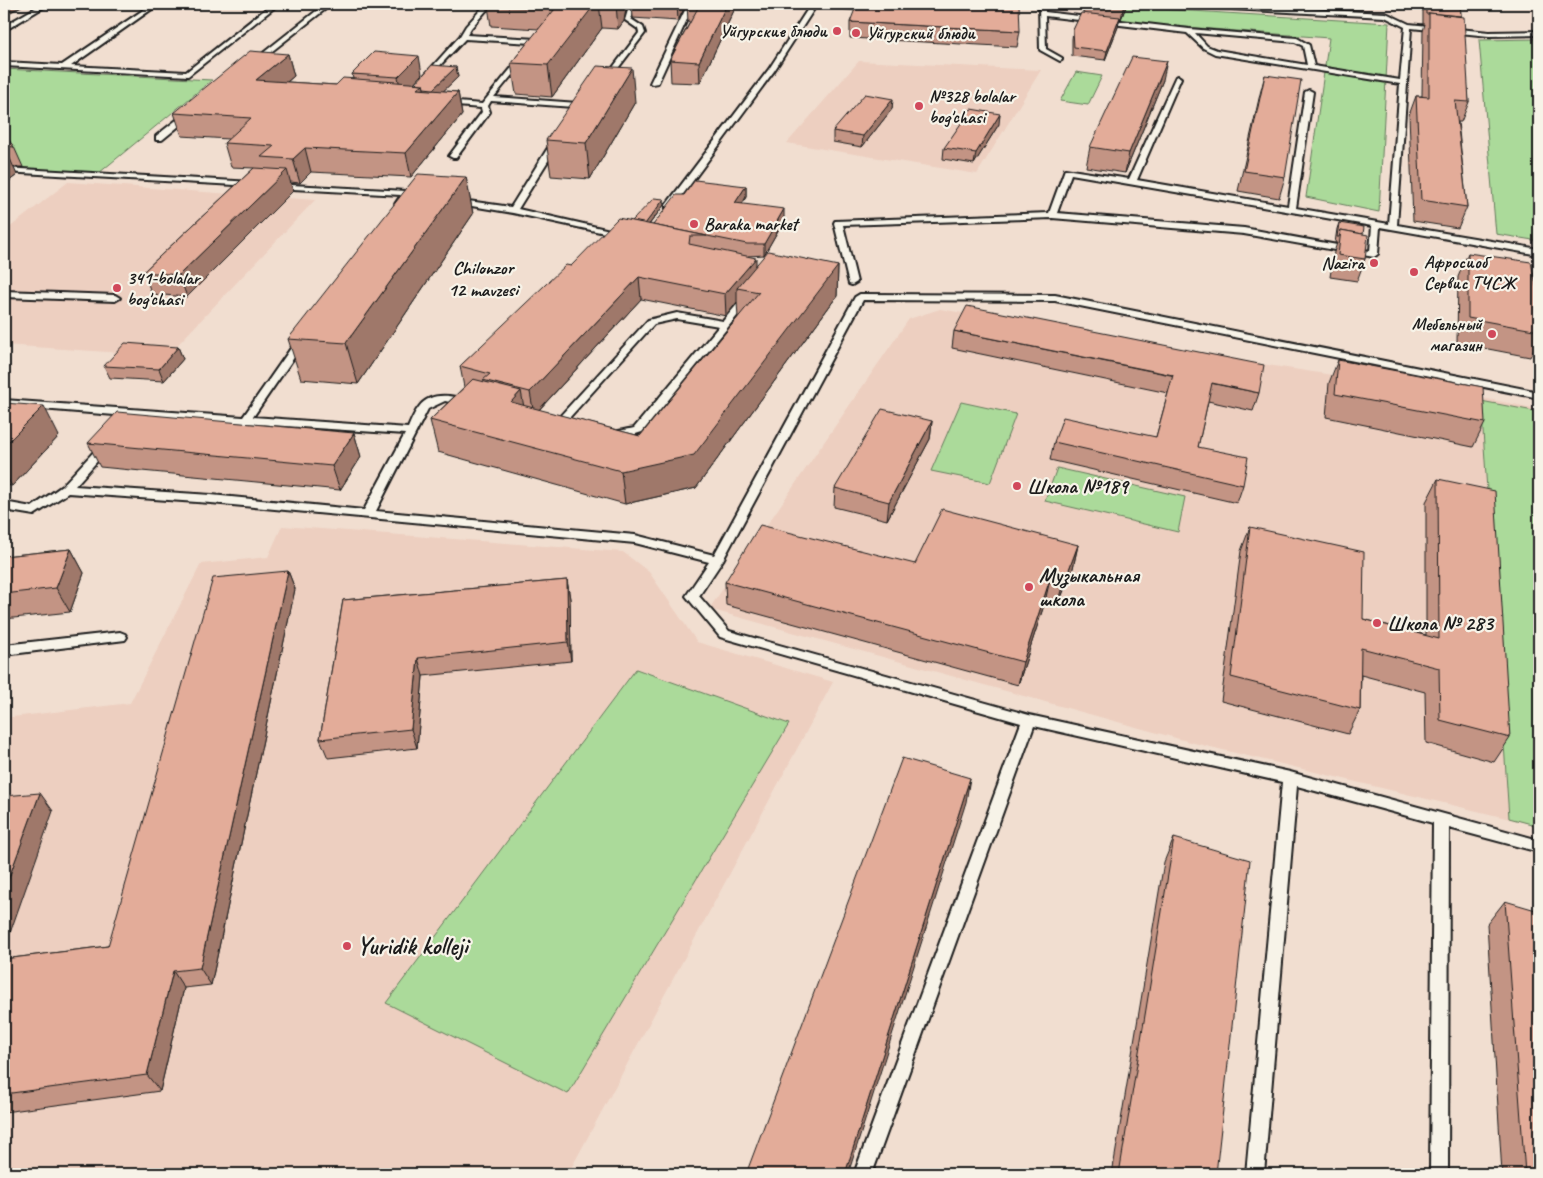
<svg xmlns="http://www.w3.org/2000/svg" width="1543" height="1178" font-family="Caveat,sans-serif">
<rect width="100%" height="100%" fill="#f1ded0"/>
<filter id="ink" filterUnits="userSpaceOnUse"><feTurbulence type="fractalNoise" baseFrequency=".02" numOctaves="2"/><feDisplacementMap in="SourceGraphic" scale="10" xChannelSelector="R" yChannelSelector="G"/><feConvolveMatrix kernelMatrix="1 2 1 2 8 2 1 2 1" color-interpolation-filters="sRGB"/></filter>
<g filter="url(#ink)">
<g fill="#edcfc0">
<polygon points="859,61 1041,70 977,174 787,143"/>
<polygon points="68,182 315,200 167,356 4,345 4,232"/>
<polygon points="940,309 1261,364 1488,399 1539,409 1539,826 1194,743 709,609 909,319"/>
<polygon points="282,526 623,552 649,572 697,642 833,682 568,1174 4,1174 4,718 130,703 201,564 268,557"/>
</g>
<g fill="#abda9a" stroke="#647b5b">
<polygon points="1093,5 1389,23 1379,212 1306,197 1329,38 1094,20"/>
<polygon points="1539,39 1539,241 1496,234 1479,40"/>
<polygon points="4,69 212,80 99,173 4,167"/>
<polygon points="1076,72 1102,76 1088,105 1060,101"/>
<polygon points="1481,401 1539,412 1539,826 1509,818"/>
<polygon points="961,402 1016,414 990,483 931,471"/>
<polygon points="1057,468 1185,497 1178,532 1045,501"/>
<polygon points="636,669 789,724 568,1094 386,1003"/>
</g>
<g fill="none" stroke-linecap="round" stroke-linejoin="round">
<defs>
<g id="service">
<polygon points="42,4 49,4 4,31 4,26"/>
<polygon points="152,4 159,4 71,66 186,72 272,4 279,4 188,76 4,66 4,62 62,65"/>
<polygon points="325,4 332,4 257,63 253,63 253,61"/>
<polygon points="486,4 492,4 471,28 467,35 537,39 540,41 494,97 578,103 582,105 577,114 574,114 570,112 573,107 491,101 488,106 490,112 456,158 453,158 449,156 482,112 481,108 445,105 441,103 445,101 482,104 532,43 465,39 427,79 423,79 423,77 460,36 466,26"/>
<polygon points="630,4 636,4 631,19 643,27 645,33 609,80 605,80 605,78 639,33 638,29 625,20"/>
<polygon points="688,4 694,4 658,83 652,84 650,83"/>
<polygon points="811,4 871,6 874,8 871,10 816,6 774,71 672,209 666,209 666,205 769,69"/>
<path d="M1039 4H1045V12L1189 29 1297 38 1309 45 1314 66 1400 80 1405 27 1385 17 1174 6 1171 4H1205L1386 13 1409 24 1489 32 1539 31V35L1489 36 1411 28 1397 225 1539 249V255L1380 227 1378 254 1374 257 1244 234 1052 218 843 225 857 282 852 285 849 284 834 223 835 221 1049 213 1065 169 1129 179 1175 78 1178 76 1181 78 1137 180 1288 206 1305 92 1309 90 1313 92 1296 208 1389 224 1400 84 1215 54 1203 48 1187 33 1045 16 1046 49 1062 58V60L1060 61 1040 50ZM1195 33 1295 42 1303 46 1307 65 1217 50 1207 46ZM1071 174 1372 226 1370 251 1244 228 1057 213Z"/>
<polygon points="188,111 195,113 162,140 156,140 156,136"/>
<polygon points="554,138 561,140 518,209 623,233 623,237 513,213 454,203 450,201 454,199 511,207"/>
<polygon points="4,168 253,182 257,184 253,186 4,172"/>
<polygon points="272,184 407,191 411,193 402,206 399,207 395,204 401,195 275,188 272,188"/>
<polygon points="4,291 115,295 120,298 115,301 4,297"/>
<path d="M748 294 753 297 751 299 642 432 623 438 609 436 608 434C611 431 627 430 634 428L719 326 677 319 654 324 560 428 556 429 551 426 648 320 677 313 723 321 745 295Z"/>
<path d="M860 294 1055 295 1539 392V398L1055 301 863 300 723 560 699 596 729 631 1029 715 1290 772 1539 840V852L1449 828 1448 1174H1430L1433 823 1297 786 1264 1174H1246L1282 782 1034 726 872 1174H854L1021 723 720 637 686 596 709 562 635 543 211 503 68 493 34 515 4 510V502L32 507 62 486 101 444 105 443 110 446 109 448 75 486 211 495 364 510 405 434 138 416 128 428 124 429 119 426 127 416 4 406V400L243 417 298 338 301 337 306 340 253 417 408 428C411 421 414 413 419 407 431 390 455 396 471 401L472 403 467 406 445 401 428 409 376 511 635 535 714 555 855 297Z"/>
<polygon points="120,632 125,634 127,637 125,640 4,655 4,645"/>
</g>
</defs>
<use href="#service" stroke="#1c1c1c" stroke-width="4"/>
<use href="#service" fill="#f7f3e8" fill-rule="evenodd"/>
</g>
<g fill="#c39484" stroke="#1c1c1c" fill-rule="evenodd">
<polygon points="490,4 626,4 626,9 624,21 618,29 602,28 552,97 516,94 511,63 539,29 491,26 488,6"/>
<polygon points="632,4 686,4 678,21 633,18"/>
<polygon points="687,4 737,4 700,83 671,82 670,60 690,22 688,22"/>
<polygon points="1085,4 1127,4 1121,19 1119,19 1118,27 1105,60 1072,56 1072,39 1073,30 1083,13"/>
<polygon points="1423,4 1460,4 1469,102 1461,122 1458,122 1467,207 1458,228 1413,221 1409,115 1416,96 1422,96 1423,31 1425,24 1423,24"/>
<polygon points="850,22 1020,31 1017,47 850,38"/>
<polygon points="288,54 294,76 287,82 336,85 353,79 352,74 422,74 414,83 416,83 456,67 458,77 443,91 458,92 462,115 411,177 311,172 300,183 290,182 293,191 187,297 152,294 143,272 254,168 231,167 224,143 228,139 182,136 174,113"/>
<polygon points="1265,75 1285,177 1279,198 1238,191 1260,94"/>
<polygon points="1163,80 1125,173 1086,167 1090,147"/>
<polygon points="893,99 892,109 862,147 833,142 833,131"/>
<polygon points="635,102 590,179 551,176 546,140"/>
<polygon points="999,124 974,164 943,159 944,148"/>
<polygon points="4,134 14,147 23,167 13,167 17,175 4,185"/>
<polygon points="466,177 473,214 358,384 301,379 288,339"/>
<path d="M746 186V197L742 204 784 220 764 255 748 256 756 265 838 266 837 296 696 488 625 504 438 452 430 420 464 387 460 366 571 266 632 221 664 199V205L649 225H653L684 195ZM641 299 726 316 737 302 738 318 640 436 539 410Z"/>
<polygon points="1339,223 1363,234 1365,259 1357,281 1330,277 1334,252 1337,243 1335,243 1337,229"/>
<polygon points="1468,253 1539,306 1539,338 1530,357 1457,343 1458,277"/>
<polygon points="954,331 1259,393 1253,411 1208,401 1198,447 1243,485 1237,503 1050,460 1054,442 1156,437 1168,393 952,348"/>
<polygon points="178,347 183,359 164,381 110,378 104,366"/>
<polygon points="1338,360 1485,423 1473,447 1326,417 1329,383"/>
<polygon points="4,403 59,436 12,486 4,485"/>
<polygon points="932,421 930,439 887,520 834,507 835,488"/>
<polygon points="354,433 361,457 340,490 100,467 88,443"/>
<polygon points="1438,479 1510,738 1494,762 1426,743 1425,692 1361,675 1360,710 1348,734 1221,701 1241,551 1250,527 1363,619 1426,635 1426,502"/>
<polygon points="1078,545 1073,568 1058,605 1045,602 1018,685 726,605 725,582 915,564"/>
<polygon points="71,549 84,573 70,612 4,619 4,556"/>
<polygon points="288,571 295,589 211,985 184,988 160,1091 4,1112 4,959 108,946"/>
<polygon points="567,580 570,599 571,661 423,676 417,748 328,758 320,739 343,600"/>
<polygon points="1174,838 1216,1174 1112,1174 1164,862"/>
<polygon points="1505,901 1539,1174 1502,1174 1487,924"/>
</g>
<g fill="#9f786b" stroke="#1c1c1c">
<polygon points="4,4 25,4 4,16"/>
<polygon points="566,4 599,4 602,28 552,97 548,65 556,29 553,9"/>
<polygon points="616,4 626,4 626,9 624,21 618,29"/>
<polygon points="677,4 686,4 678,21"/>
<polygon points="727,4 737,4 700,83 699,62"/>
<polygon points="1124,4 1127,4 1121,19"/>
<polygon points="1120,17 1118,27 1105,60 1107,51"/>
<polygon points="288,54 294,76 263,102 256,80"/>
<polygon points="419,56 422,74 402,96 398,77"/>
<polygon points="1167,61 1163,80 1125,173 1129,153"/>
<polygon points="456,67 458,77 435,99 433,89"/>
<polygon points="632,68 635,102 590,179 586,143"/>
<polygon points="423,84 428,106 417,89"/>
<polygon points="458,92 462,115 411,177 406,153"/>
<polygon points="893,99 892,109 862,147 863,136"/>
<polygon points="1000,114 999,124 974,164 976,153"/>
<polygon points="305,148 311,172 300,183 293,159"/>
<polygon points="8,154 17,175 4,185 4,157"/>
<polygon points="287,170 293,191 187,297 179,275"/>
<polygon points="466,177 473,214 358,384 346,343"/>
<polygon points="746,186 746,197 736,214 735,203"/>
<polygon points="664,199 664,205 641,235 641,229"/>
<polygon points="784,209 784,220 764,255 764,244"/>
<polygon points="756,258 756,279 737,288 737,302 726,316 725,294"/>
<polygon points="838,266 837,296 696,488 625,504 621,471"/>
<polygon points="639,277 641,299 534,415 530,392"/>
<polygon points="178,347 183,359 164,381 159,369"/>
<polygon points="521,391 527,424 511,402"/>
<polygon points="44,406 59,436 12,486 4,473 4,446"/>
<polygon points="932,421 930,439 887,520 889,502"/>
<polygon points="354,433 361,457 340,490 332,466"/>
<polygon points="1078,545 1073,568 1058,605 1064,583"/>
<polygon points="71,549 84,573 70,612 56,588"/>
<polygon points="288,571 295,589 211,985 200,968"/>
<polygon points="1050,579 1045,602 1018,685 1023,662"/>
<polygon points="567,580 570,599 571,661 568,642"/>
<polygon points="418,658 423,676 417,748 411,729"/>
<polygon points="970,778 966,802 848,1174 845,1174"/>
<polygon points="40,793 53,811 4,950 4,891"/>
<polygon points="173,971 184,988 160,1091 147,1075"/>
</g>
<g fill="#e3ac99" stroke="#1c1c1c">
<polygon points="490,4 559,4 556,8 553,9 488,6"/>
<polygon points="559,4 595,4 548,65 511,63"/>
<polygon points="700,4 727,4 699,62 670,60"/>
<polygon points="857,4 1019,4 1020,31 850,22"/>
<polygon points="1426,4 1460,4 1461,16 1429,13 1429,14 1426,14"/>
<polygon points="1081,13 1120,17 1107,51 1074,47 1073,30"/>
<polygon points="1429,13 1464,17 1469,102 1455,101 1467,207 1421,200 1416,96 1429,97"/>
<polygon points="250,51 288,54 256,80 336,85 343,78 423,84 417,89 458,92 406,153 305,148 293,159 261,157 274,146 224,143 251,118 174,113"/>
<polygon points="374,52 419,56 398,77 352,74"/>
<polygon points="1132,57 1167,61 1129,153 1090,147"/>
<polygon points="432,65 456,67 433,89 424,88 423,84 416,83"/>
<polygon points="597,66 632,68 586,143 546,140"/>
<polygon points="1265,75 1301,80 1285,177 1244,171"/>
<polygon points="865,94 893,99 863,136 833,131"/>
<polygon points="971,109 1000,114 976,153 944,148"/>
<polygon points="4,134 14,147 4,146"/>
<polygon points="254,168 287,170 179,275 143,272"/>
<polygon points="418,174 466,177 346,343 288,339"/>
<polygon points="695,180 746,186 735,203 784,209 764,244 747,244 653,225 676,195 684,195"/>
<polygon points="654,198 664,199 645,224 632,221"/>
<polygon points="618,218 707,236 690,236 689,244 756,258 725,294 639,277 530,392 483,380 490,374 460,366 566,265 571,266"/>
<polygon points="1339,223 1364,227 1363,234 1341,230 1339,237 1337,237"/>
<polygon points="1341,230 1368,235 1365,259 1338,255"/>
<polygon points="768,251 838,266 694,455 621,471 430,420 473,379 521,391 511,402 640,436 759,292 737,288"/>
<polygon points="1468,253 1531,262 1538,295 1539,306 1539,331 1468,318"/>
<polygon points="967,306 1264,365 1259,393 1212,383 1198,447 1248,457 1243,485 1054,442 1063,417 1156,437 1173,375 954,331"/>
<polygon points="125,343 178,347 159,369 104,366"/>
<polygon points="1338,360 1483,387 1485,423 1335,394"/>
<polygon points="4,403 44,406 4,446"/>
<polygon points="882,409 932,421 889,502 835,488"/>
<polygon points="117,412 354,433 332,466 88,443"/>
<polygon points="1438,479 1495,491 1510,738 1440,720 1439,668 1361,648 1360,710 1231,677 1250,527 1364,552 1363,619 1439,639"/>
<polygon points="942,509 1078,545 1064,583 1050,579 1023,662 725,582 760,525 915,564"/>
<polygon points="71,549 56,588 4,594 4,556"/>
<polygon points="288,571 200,968 173,971 147,1075 4,1094 4,959 108,946 213,578"/>
<polygon points="567,580 568,642 418,658 411,729 320,739 343,600"/>
<polygon points="902,758 970,778 845,1174 746,1174"/>
<polygon points="40,793 4,891 4,796"/>
<polygon points="1174,838 1250,860 1216,1174 1119,1174"/>
<polygon points="1505,901 1539,911 1539,1174 1525,1174"/>
</g>
</g>
<g fill="#d1495b" stroke="#f7f3e8" stroke-width="2">
<circle cx="837" cy="31" r="5"/>
<circle cx="856" cy="33" r="5"/>
<circle cx="919" cy="106" r="5"/>
<circle cx="694" cy="224" r="5"/>
<circle cx="1374" cy="263" r="5"/>
<circle cx="1414" cy="272" r="5"/>
<circle cx="117" cy="288" r="5"/>
<circle cx="1492" cy="334" r="5"/>
<circle cx="1017" cy="486" r="5"/>
<circle cx="1029" cy="587" r="5"/>
<circle cx="1377" cy="623" r="5"/>
<circle cx="347" cy="946" r="5"/>
</g>
<g text-anchor="middle" dominant-baseline="central" stroke-width="4.5" stroke-linejoin="round" paint-order="stroke">
<g font-size="18" font-weight="bold" fill="#1c1c1c" stroke="#f7f3e8" text-anchor="start">
<text x="827" y="31" text-anchor="end">Уйгурские блюди</text>
<text x="866" y="33">Уйгурский блюди</text>
<text x="929" y="96">№328 bolalar<tspan x="929" dy="21">bog'chasi</tspan></text>
<text x="704" y="224">Baraka market</text>
<text x="1424" y="262">Афросиоб<tspan x="1424" dy="21">Сервис ТЧСЖ</tspan></text>
<text x="1364" y="263" text-anchor="end">Nazira</text>
<text x="127" y="278">341-bolalar<tspan x="127" dy="21">bog'chasi</tspan></text>
<text x="1482" y="324" text-anchor="end">Мебельный<tspan x="1482" dy="21">магазин</tspan></text>
</g>
<g font-size="19" font-weight="bold" fill="#1c1c1c" stroke="#f7f3e8">
<text x="483" y="268">Chilonzor<tspan x="483" dy="22">12 mavzesi</tspan></text>
</g>
<g font-size="21" font-weight="bold" fill="#1c1c1c" stroke="#f7f3e8" text-anchor="start">
<text x="1027" y="486">Школа №189</text>
<text x="1039" y="575">Музыкальная<tspan x="1039" dy="24">школа</tspan></text>
<text x="1387" y="623">Школа № 283</text>
</g>
<g font-size="25" font-weight="bold" fill="#1c1c1c" stroke="#f7f3e8" text-anchor="start">
<text x="357" y="946">Yuridik kolleji</text>
</g>
</g>
<rect width="1543" height="1178" fill="none" stroke="#f7f3e8" stroke-width="20"/>
<rect x="10" y="10" width="1523" height="1158" fill="none" stroke="#1c1c1c" stroke-width="2" filter="url(#ink)"/>
</svg>
